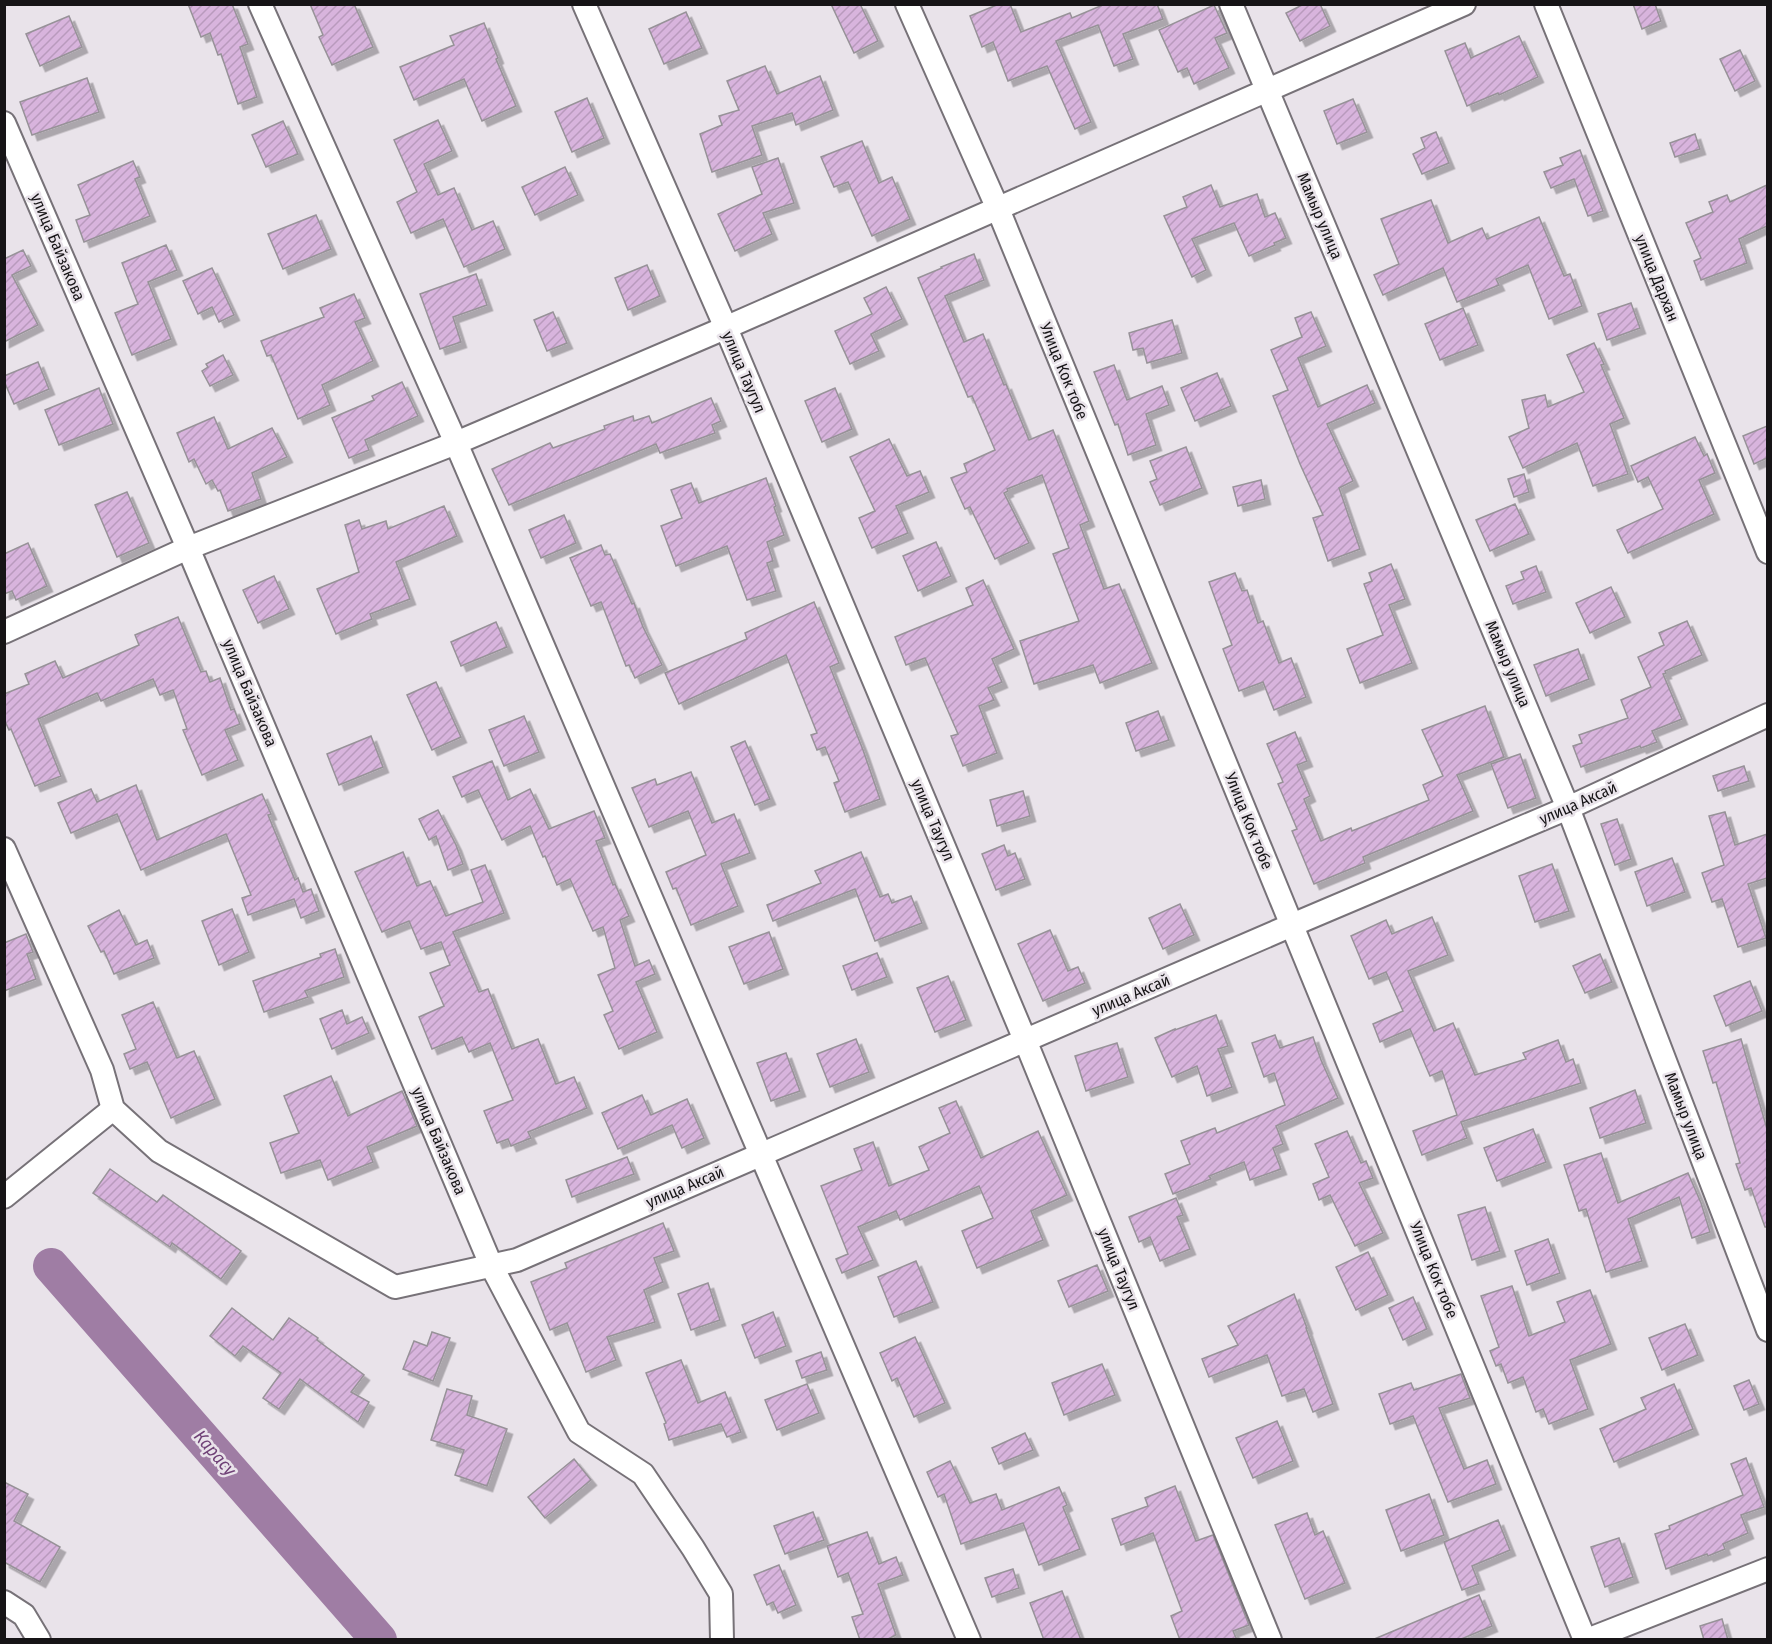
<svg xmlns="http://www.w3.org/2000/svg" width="1772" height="1644" font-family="'Fira Sans Condensed',sans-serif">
<defs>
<pattern id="building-hatch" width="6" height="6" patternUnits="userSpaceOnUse" patternTransform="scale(1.5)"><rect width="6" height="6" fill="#d8b4dd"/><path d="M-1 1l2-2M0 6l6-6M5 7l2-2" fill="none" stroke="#b99abd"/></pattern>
<filter id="shadow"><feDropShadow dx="5.5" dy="5.5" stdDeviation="0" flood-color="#0004"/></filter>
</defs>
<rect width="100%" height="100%" fill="#e9e3ea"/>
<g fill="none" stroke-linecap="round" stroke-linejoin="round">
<polyline stroke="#9f7da4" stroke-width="36" points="51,1266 379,1640"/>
</g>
<g fill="url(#building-hatch)" stroke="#979298" stroke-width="1.5" filter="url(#shadow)">
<polygon points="188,4 232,4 248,44 240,47 257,97 238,104 221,54 218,55 210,33 201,37"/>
<polygon points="310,4 354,4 373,47 332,65 319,37 323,35"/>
<polygon points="831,4 860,4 878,41 854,53"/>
<polygon points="999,4 1010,4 1021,32 1070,13 1072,18 1105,4 1157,4 1163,19 1123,34 1133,59 1114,66 1098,25 1056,41 1091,122 1075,129 1047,66 1008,81 993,42 982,47 970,16"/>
<polygon points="1304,4 1320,4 1330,26 1300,41 1286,13"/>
<polygon points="1633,4 1655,4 1661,21 1642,29"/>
<polygon points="1214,5 1227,33 1215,38 1229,68 1194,84 1187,68 1178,72 1159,30"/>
<polygon points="686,12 702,48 664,64 649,29"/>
<polygon points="69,16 82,47 40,66 26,34"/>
<polygon points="484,23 498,58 496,59 516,106 482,121 464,79 414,100 400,67 454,45 450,36"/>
<polygon points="1519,36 1538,77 1499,95 1498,93 1467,106 1445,51 1465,43 1471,58"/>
<polygon points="1740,50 1755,81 1735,91 1720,59"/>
<polygon points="765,66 777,94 820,76 833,110 796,125 792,113 752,126 762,155 712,172 700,134 722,125 719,116 739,110 727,81"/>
<polygon points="87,78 99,112 32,135 20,102"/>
<polygon points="587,98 604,138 572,152 555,112"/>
<polygon points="1353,99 1367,132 1337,144 1324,111"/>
<polygon points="438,120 452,151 424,164 438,195 454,188 472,230 493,221 505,249 464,267 443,219 411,233 397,202 417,192 394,140"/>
<polygon points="283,121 298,154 266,167 252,135"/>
<polygon points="1436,132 1449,163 1422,174 1413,154 1425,148 1421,138"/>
<polygon points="1695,134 1700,149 1675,157 1670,143"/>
<polygon points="862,141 879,183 892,177 910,219 872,236 848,182 834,187 821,157"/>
<polygon points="1580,150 1603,211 1588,216 1574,179 1551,188 1544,172 1563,165 1560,158"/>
<polygon points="778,158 794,203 763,213 772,234 735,251 718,214 762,194 752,167"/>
<polygon points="133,161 140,177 135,179 150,216 84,242 76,220 90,215 78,185"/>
<polygon points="565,167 578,195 535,215 522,187"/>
<polygon points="1211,185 1220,207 1257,194 1265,217 1275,213 1286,238 1274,243 1275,245 1249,256 1234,223 1192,239 1206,270 1192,277 1164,216 1187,207 1183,197"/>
<polygon points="1767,185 1767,226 1739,239 1747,263 1701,280 1694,261 1701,258 1686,223 1713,212 1709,202 1727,195 1730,202"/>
<polygon points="1431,200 1448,243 1482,228 1487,239 1539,217 1564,276 1570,274 1582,306 1549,319 1528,265 1496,279 1499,285 1457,302 1443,268 1383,295 1374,275 1399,264 1381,219"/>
<polygon points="316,215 331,249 283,269 268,234"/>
<polygon points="166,245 177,270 148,282 171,339 132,355 115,313 138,304 122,263"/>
<polygon points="23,250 31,266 12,275 38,325 4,342 4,259"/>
<polygon points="974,254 984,280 945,296 964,342 983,334 1004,385 1006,384 1029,440 1053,430 1089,521 1080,525 1104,589 1119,584 1152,663 1100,683 1093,665 1034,684 1020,641 1079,621 1053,554 1069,548 1042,475 1007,489 1008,491 1004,493 1029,543 995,559 970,507 965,509 951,478 967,472 964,464 995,450 972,396 968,397 918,278 942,268 941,267"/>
<polygon points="647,265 660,296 628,310 615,278"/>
<polygon points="212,268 234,315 219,322 212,307 198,314 183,281"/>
<polygon points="476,274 487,305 453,317 461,342 440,349 420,294"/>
<polygon points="886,287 902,319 871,334 879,351 850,364 835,331 872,314 864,298"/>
<polygon points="354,294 365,318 355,322 373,361 322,385 330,405 298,419 271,355 267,356 261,341 324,317 320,308"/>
<polygon points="1631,303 1640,328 1607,340 1598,314"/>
<polygon points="1463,308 1478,345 1440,360 1425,324"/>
<polygon points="553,312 567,343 547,351 534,320"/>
<polygon points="1311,312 1326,346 1298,358 1318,407 1367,385 1375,403 1327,424 1353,481 1339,488 1360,549 1328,561 1313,518 1323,515 1300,464 1273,396 1288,390 1271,350 1302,337 1295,318"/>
<polygon points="1172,320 1182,353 1147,363 1143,348 1133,350 1129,333"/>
<polygon points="1594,343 1604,364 1601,365 1624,418 1610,424 1628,474 1593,486 1577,443 1523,468 1509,437 1529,428 1522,400 1545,395 1548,407 1584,392 1567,355"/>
<polygon points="223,355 233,375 210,386 202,371 208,367 206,364"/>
<polygon points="38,362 49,389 14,404 4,381 4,376"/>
<polygon points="1114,365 1127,400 1162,386 1169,405 1146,414 1156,445 1128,455 1118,424 1115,425 1094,372"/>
<polygon points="1217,373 1231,406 1195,421 1181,388"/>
<polygon points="402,382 418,416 365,440 369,450 349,458 332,418 374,400 372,396"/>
<polygon points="99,388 113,424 59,445 45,410"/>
<polygon points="835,388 852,429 822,442 805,401"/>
<polygon points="711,398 721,421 712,425 715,433 660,453 656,444 509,505 492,469 550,443 553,448 605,429 604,426 633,416 634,421 649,416 652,423"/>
<polygon points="214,417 228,449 272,428 287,457 252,473 261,499 228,511 220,490 218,491 212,480 206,484 194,459 189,462 177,433"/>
<polygon points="1767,426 1767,458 1754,464 1743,436"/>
<polygon points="1695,437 1704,456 1707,454 1715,473 1699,480 1714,514 1628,553 1617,530 1663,509 1648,477 1638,482 1631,466"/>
<polygon points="889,439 907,476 920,471 929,492 896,506 908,533 872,548 859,518 875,511 850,457"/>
<polygon points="1186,447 1202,488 1160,505 1150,482 1157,479 1150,461"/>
<polygon points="1524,474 1529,492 1514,497 1508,479"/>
<polygon points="766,478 776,506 774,507 784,535 767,542 773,561 767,563 776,591 747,600 727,546 676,566 661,526 682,518 671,490 691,483 699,503"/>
<polygon points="1261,480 1265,499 1238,506 1233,487"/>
<polygon points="127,492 149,543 117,557 95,505"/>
<polygon points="1515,504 1529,534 1490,551 1476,520"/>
<polygon points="444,506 457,536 396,562 410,599 370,614 372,619 336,634 317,589 359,572 345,525 359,520 362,529 386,521 388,529"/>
<polygon points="564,515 576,543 541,558 529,530"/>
<polygon points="936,542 951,576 918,591 903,556"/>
<polygon points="28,543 47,586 16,600 12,591 4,594 4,554"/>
<polygon points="601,545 605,555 610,554 632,604 634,603 643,627 662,665 635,678 629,665 626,666 601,602 591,606 570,558"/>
<polygon points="1391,564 1405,599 1389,605 1412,663 1360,683 1347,649 1383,635 1364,584 1372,581 1369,573"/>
<polygon points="1536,566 1546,592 1513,604 1506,586 1524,579 1521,572"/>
<polygon points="1235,573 1242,591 1247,590 1258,623 1263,621 1279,663 1291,658 1306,697 1274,710 1263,682 1239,691 1223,649 1232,645 1209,582"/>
<polygon points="274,576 289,609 258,623 243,590"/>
<polygon points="983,580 1014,649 992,659 1002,682 988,688 994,700 979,706 997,753 963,766 951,736 958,734 925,658 906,665 895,637 973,605 966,588"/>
<polygon points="1611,587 1625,617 1590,633 1576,603"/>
<polygon points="814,602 839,663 830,667 863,750 880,799 845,812 834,783 839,781 825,747 817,750 811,735 817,733 786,655 679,704 665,673 747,639 745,633"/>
<polygon points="178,617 201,672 206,671 210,682 220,678 231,710 234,709 240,724 225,730 238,760 202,775 183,730 187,729 173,690 160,695 153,679 101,701 97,693 38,719 61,776 35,786 11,729 9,730 4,719 4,694 29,684 25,674 55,661 63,678 139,645 135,635"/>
<polygon points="1687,621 1702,655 1665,671 1666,673 1663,674 1682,719 1652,731 1657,742 1641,748 1640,746 1581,767 1573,746 1582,743 1579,735 1628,718 1621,700 1651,687 1638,657 1664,645 1659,633"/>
<polygon points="496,622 507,647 461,666 451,642"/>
<polygon points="1578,649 1589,679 1546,696 1534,665"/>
<polygon points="436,682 461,737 432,750 407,695"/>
<polygon points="1485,706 1504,757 1457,775 1473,811 1363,857 1365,863 1314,884 1292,831 1297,829 1278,784 1283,782 1267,744 1295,732 1307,761 1297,765 1310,796 1304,799 1321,841 1351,828 1352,831 1429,800 1423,785 1443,776 1422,730"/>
<polygon points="1158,711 1169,740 1136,751 1126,723"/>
<polygon points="524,716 539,752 504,766 489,730"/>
<polygon points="371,736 383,767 339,785 327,754"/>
<polygon points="745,741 770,799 755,805 731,747"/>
<polygon points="1520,754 1536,798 1508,808 1491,764"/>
<polygon points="492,761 508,800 530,789 549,829 594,811 605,838 596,841 613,885 615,884 629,916 620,920 635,966 649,960 655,974 636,982 657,1032 619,1049 604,1015 613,1011 598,975 615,968 603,927 593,931 570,879 557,885 545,856 543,857 530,826 502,840 478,790 462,797 453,777"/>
<polygon points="1744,766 1749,781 1718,791 1713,776"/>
<polygon points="691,772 712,823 734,814 750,853 721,864 738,906 691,925 676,888 673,889 666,872 706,855 688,811 649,827 632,788 655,779 657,785"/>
<polygon points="136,785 157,840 262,794 271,814 268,815 295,880 298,878 303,892 311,889 319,911 301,918 294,899 248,915 242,898 251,895 226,834 141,870 117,814 71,833 58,803 91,789 97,802"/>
<polygon points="1023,791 1030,816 997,826 990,800"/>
<polygon points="438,810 456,845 463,864 448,870 436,836 429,840 419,819"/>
<polygon points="1725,812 1735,845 1767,834 1767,878 1748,884 1766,938 1738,947 1722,899 1712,902 1702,873 1724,865 1709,816"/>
<polygon points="1617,819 1631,859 1615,865 1601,824"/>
<polygon points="1004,845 1008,856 1015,853 1025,879 996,890 982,854"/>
<polygon points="403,852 417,886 430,881 446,916 483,902 471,870 485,865 504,913 453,932 479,992 488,989 512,1049 538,1039 556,1084 574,1077 587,1108 528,1132 531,1138 511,1146 508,1139 497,1143 484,1111 513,1100 490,1043 469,1052 462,1037 432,1049 419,1017 444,1006 430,973 450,965 441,942 421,949 409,921 382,932 355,872"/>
<polygon points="861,852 880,897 888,894 892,903 911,896 922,923 875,941 855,889 773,921 767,905 821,883 815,871"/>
<polygon points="1672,858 1685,892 1647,906 1635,872"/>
<polygon points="1552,864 1569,911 1535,922 1519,876"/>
<polygon points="1180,904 1194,935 1163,949 1149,918"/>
<polygon points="232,909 249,952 219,965 202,921"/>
<polygon points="119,910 136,945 147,940 154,958 114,974 104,951 101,952 88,926"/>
<polygon points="1432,917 1448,955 1408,971 1434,1031 1453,1023 1475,1075 1526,1059 1523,1053 1558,1040 1566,1062 1573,1059 1581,1083 1461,1122 1467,1138 1422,1155 1413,1131 1457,1115 1442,1071 1430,1076 1410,1029 1380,1042 1373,1024 1403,1011 1386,972 1369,979 1351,936 1386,920 1392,934"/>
<polygon points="1050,930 1068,971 1078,967 1085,983 1043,1001 1018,944"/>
<polygon points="769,932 783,969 744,984 729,947"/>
<polygon points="26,934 33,952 27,954 36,979 4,991 4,943"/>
<polygon points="335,949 344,977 305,991 308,997 264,1012 253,981 321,957 320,954"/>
<polygon points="877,953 887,977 852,990 843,966"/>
<polygon points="1600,954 1612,982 1585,993 1573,966"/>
<polygon points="948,976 966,1020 935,1032 917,988"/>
<polygon points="1750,981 1762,1011 1726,1026 1714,996"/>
<polygon points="153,1002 177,1058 194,1051 215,1099 171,1118 147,1062 130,1069 124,1054 136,1049 122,1015"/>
<polygon points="342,1010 347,1024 362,1017 369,1033 332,1049 320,1019"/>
<polygon points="1216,1015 1228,1046 1218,1049 1232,1087 1207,1096 1197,1066 1172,1077 1155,1038 1175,1029 1175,1030"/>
<polygon points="1275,1035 1280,1048 1313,1037 1321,1060 1338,1098 1276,1126 1283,1144 1273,1148 1281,1169 1250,1180 1244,1162 1209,1176 1211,1179 1173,1194 1165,1174 1190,1164 1181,1141 1215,1128 1217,1133 1285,1105 1274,1073 1264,1077 1252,1043"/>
<polygon points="856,1039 869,1072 830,1087 817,1054"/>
<polygon points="1741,1039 1767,1129 1767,1227 1765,1227 1751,1188 1745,1190 1736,1164 1740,1163 1716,1082 1713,1083 1703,1051"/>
<polygon points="1117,1043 1128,1077 1086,1091 1075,1056"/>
<polygon points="786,1053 800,1091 771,1101 757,1063"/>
<polygon points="331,1076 348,1116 402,1091 417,1126 367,1147 373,1162 328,1180 320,1160 281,1173 270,1143 299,1133 284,1096"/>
<polygon points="1635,1090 1646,1123 1600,1138 1590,1108"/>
<polygon points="642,1095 651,1115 687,1099 704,1138 682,1148 672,1125 618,1149 602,1113"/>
<polygon points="956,1101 981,1158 1038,1131 1067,1195 1031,1211 1043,1240 977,1268 962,1231 993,1218 979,1186 900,1220 896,1211 858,1227 873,1260 842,1273 836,1259 848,1254 821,1186 862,1170 854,1149 873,1142 889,1186 929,1170 919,1147 950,1133 939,1108"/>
<polygon points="1533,1129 1546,1162 1497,1181 1484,1148"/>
<polygon points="1347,1131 1361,1163 1366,1161 1373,1178 1359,1183 1383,1233 1355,1246 1330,1195 1319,1200 1313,1184 1329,1177 1315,1144"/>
<polygon points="1601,1153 1618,1203 1688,1173 1701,1203 1710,1232 1692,1238 1679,1197 1628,1219 1642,1261 1606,1272 1586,1209 1579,1211 1564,1165"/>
<polygon points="627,1157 634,1174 572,1197 566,1180"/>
<polygon points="110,1169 157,1202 163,1195 241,1251 221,1279 172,1243 170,1247 93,1193"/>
<polygon points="1176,1198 1183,1215 1177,1217 1190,1249 1160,1261 1150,1237 1139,1242 1129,1217"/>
<polygon points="1485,1207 1500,1251 1472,1260 1458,1215"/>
<polygon points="663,1223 674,1251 654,1258 663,1282 644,1290 655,1322 607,1337 616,1360 586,1372 567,1323 550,1330 531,1282 567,1268 565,1263"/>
<polygon points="1548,1239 1560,1273 1527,1285 1515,1251"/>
<polygon points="1368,1252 1388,1295 1356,1310 1336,1267"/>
<polygon points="916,1261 933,1302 894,1317 878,1277"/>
<polygon points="1097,1265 1108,1291 1069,1307 1058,1281"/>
<polygon points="708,1283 720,1320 691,1330 678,1294"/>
<polygon points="1512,1286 1529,1336 1565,1322 1557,1302 1590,1290 1611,1344 1570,1360 1588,1409 1549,1424 1543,1409 1536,1412 1523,1377 1508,1383 1501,1364 1496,1366 1490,1351 1499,1347 1481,1296"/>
<polygon points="1294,1294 1307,1328 1306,1328 1333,1404 1313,1412 1304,1389 1282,1396 1267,1355 1209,1377 1202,1359 1238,1345 1228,1326"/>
<polygon points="1413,1297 1427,1329 1403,1340 1389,1308"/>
<polygon points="232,1308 273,1340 289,1318 318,1338 317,1340 364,1375 351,1392 369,1402 358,1422 300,1379 279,1409 263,1398 281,1373 243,1346 235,1356 210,1336"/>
<polygon points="773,1312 786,1346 755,1358 742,1325"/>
<polygon points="1685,1324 1698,1355 1662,1370 1649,1338"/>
<polygon points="432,1332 450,1338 433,1381 403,1369 414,1341 427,1346"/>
<polygon points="915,1337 945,1403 914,1417 897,1378 892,1381 880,1353"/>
<polygon points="821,1352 827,1370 802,1378 796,1361"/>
<polygon points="681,1360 698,1403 725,1392 741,1432 727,1437 721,1424 669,1440 664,1424 666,1423 646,1373"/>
<polygon points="1102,1364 1115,1395 1064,1415 1052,1383"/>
<polygon points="1461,1374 1470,1398 1439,1408 1464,1469 1487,1460 1496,1484 1448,1502 1413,1416 1390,1424 1379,1394 1411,1383 1414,1390"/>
<polygon points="1749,1380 1759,1404 1744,1410 1734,1386"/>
<polygon points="807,1384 819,1413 777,1430 765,1400"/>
<polygon points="1674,1384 1693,1429 1614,1462 1600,1429 1646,1409 1641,1398"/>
<polygon points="447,1389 472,1396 467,1415 507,1429 487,1486 455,1475 464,1450 431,1440"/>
<polygon points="1277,1421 1293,1461 1253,1478 1236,1438"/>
<polygon points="1025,1433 1033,1450 999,1464 992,1448"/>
<polygon points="1746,1458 1764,1507 1741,1515 1748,1533 1723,1544 1725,1549 1708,1556 1707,1554 1666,1569 1655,1534 1670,1529 1669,1526 1743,1495 1731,1464"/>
<polygon points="574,1459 591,1480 545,1518 528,1497"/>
<polygon points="950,1461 970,1503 996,1494 1002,1510 1059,1487 1067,1505 1063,1507 1080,1549 1039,1565 1023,1523 961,1544 944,1494 938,1497 927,1472"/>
<polygon points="4,1482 28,1494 14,1521 60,1547 40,1582 4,1562"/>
<polygon points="1175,1486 1196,1541 1213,1535 1249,1625 1233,1631 1237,1640 1180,1640 1171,1616 1182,1611 1153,1533 1121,1545 1112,1519 1148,1506 1145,1498"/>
<polygon points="1429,1494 1444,1535 1401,1551 1386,1510"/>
<polygon points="813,1512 824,1540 785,1554 774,1526"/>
<polygon points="1307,1513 1315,1535 1323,1531 1345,1583 1305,1599 1275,1525"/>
<polygon points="1498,1520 1510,1550 1472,1566 1479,1584 1462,1590 1444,1542"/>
<polygon points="867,1532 879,1564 896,1557 903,1575 878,1584 896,1635 886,1640 860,1640 852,1617 863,1614 848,1573 838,1577 827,1546"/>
<polygon points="1619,1538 1633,1577 1605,1587 1591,1547"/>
<polygon points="779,1565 796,1605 778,1613 773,1602 767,1605 754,1575"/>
<polygon points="1013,1569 1019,1588 992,1597 985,1578"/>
<polygon points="1062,1591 1081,1640 1044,1640 1030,1603"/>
<polygon points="1479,1595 1492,1626 1459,1640 1372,1640"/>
<polygon points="1722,1619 1728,1640 1704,1640 1700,1626"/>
</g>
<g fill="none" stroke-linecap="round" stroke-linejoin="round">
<defs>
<g id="minor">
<polyline points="260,4 456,443 969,1640"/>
<polyline points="584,4 726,328 1025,1040 1270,1640"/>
<polyline points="907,4 998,209 1585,1640"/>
<polyline points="1231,4 1568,808 1768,1330"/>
<polyline points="1546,4 1768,552"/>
<polyline points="4,123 188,548 491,1265 579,1432 643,1474 693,1548 721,1594 722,1640"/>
<polyline points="4,632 188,548 456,443 718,331 1464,4"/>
<polyline points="4,849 102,1070 113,1109 159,1151 395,1287 517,1260 1292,925 1568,808 1768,715"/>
<polyline points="4,1197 113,1109"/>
<polyline points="4,1602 24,1615 39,1640"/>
<polyline points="1587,1640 1768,1569"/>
</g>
</defs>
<use href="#minor" stroke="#777278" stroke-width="26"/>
<use href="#minor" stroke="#fff" stroke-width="22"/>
</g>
<g text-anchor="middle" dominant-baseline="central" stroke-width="5" stroke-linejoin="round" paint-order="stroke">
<g font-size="16" fill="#161416" stroke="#e9e3ea">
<text transform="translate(1320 216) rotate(67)">Мамыр улица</text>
<text transform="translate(58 247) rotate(67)">улица Байзакова</text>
<text transform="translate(1657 278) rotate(68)">улица Дархан</text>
<text transform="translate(1064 371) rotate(68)">Улица Кок тобе</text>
<text transform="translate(744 372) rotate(67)">улица Таугул</text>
<text transform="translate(1508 664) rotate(67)">Мамыр улица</text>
<text transform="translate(250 693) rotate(67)">улица Байзакова</text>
<text transform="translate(1578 803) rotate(-24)">улица Аксай</text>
<text transform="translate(933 820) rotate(67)">улица Таугул</text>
<text transform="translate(1249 821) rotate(68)">Улица Кок тобе</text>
<text transform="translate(1131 995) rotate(-23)">улица Аксай</text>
<text transform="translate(1686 1116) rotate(69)">Мамыр улица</text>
<text transform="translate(439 1141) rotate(67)">улица Байзакова</text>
<text transform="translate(685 1187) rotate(-23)">улица Аксай</text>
<text transform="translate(1119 1269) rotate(68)">улица Таугул</text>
<text transform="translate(1434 1270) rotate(68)">Улица Кок тобе</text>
</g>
<g font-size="18" font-style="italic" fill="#6f4176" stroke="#e9e3ea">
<text transform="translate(215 1453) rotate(49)">Карасу</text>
</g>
</g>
<rect width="1772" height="1644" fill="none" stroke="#161416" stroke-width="12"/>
</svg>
